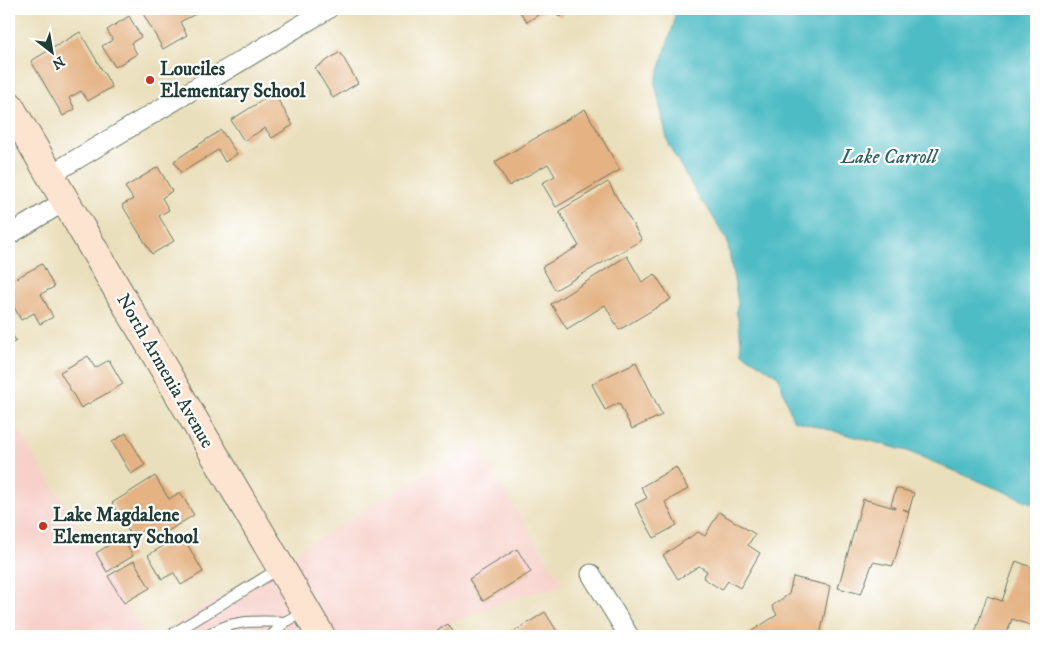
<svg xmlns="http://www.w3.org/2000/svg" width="1045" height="645" font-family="'IM FELL DW Pica',serif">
<rect width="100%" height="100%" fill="#fff"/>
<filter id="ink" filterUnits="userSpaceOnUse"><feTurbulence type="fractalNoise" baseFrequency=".02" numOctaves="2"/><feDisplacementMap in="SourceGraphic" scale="10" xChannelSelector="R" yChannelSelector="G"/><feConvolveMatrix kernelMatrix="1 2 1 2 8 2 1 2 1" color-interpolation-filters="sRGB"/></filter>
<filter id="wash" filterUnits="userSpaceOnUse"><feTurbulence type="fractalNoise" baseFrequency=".0096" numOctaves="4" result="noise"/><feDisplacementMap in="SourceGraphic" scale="20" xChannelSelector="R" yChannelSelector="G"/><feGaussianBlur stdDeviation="1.12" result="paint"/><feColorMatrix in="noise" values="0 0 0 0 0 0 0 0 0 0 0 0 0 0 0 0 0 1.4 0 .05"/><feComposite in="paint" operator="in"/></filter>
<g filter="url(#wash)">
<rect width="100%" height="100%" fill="#eadfbc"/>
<g fill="#f7d0ca">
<polygon points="9,415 145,636 9,636"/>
<polygon points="475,444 563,585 514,598 432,630 422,636 332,636 286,558"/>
<polygon points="269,568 310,636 167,636 164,631"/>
</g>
<polygon fill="#4ebcc5" stroke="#367c7c" points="675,9 1036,9 1036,505 907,451 793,420 778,376 742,353 739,323 736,311 738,304 737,297 727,240 705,204 702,203 668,144 655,83 674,23"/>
<g id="blocks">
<g fill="#e4b283">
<polygon points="143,9 205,9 180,22 187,35 163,49 141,10"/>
<polygon points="521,9 547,9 527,22 519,10"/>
<polygon points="554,9 572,9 559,17"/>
<polygon points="129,16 141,37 131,43 137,54 115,67 102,46 113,40 107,30"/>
<polygon points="80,32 112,87 88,101 81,91 69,98 75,109 63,116 31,61"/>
<polygon points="340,52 358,83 333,98 315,68"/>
<polygon points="274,93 293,125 272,138 265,128 244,141 231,120"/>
<polygon points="585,109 620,170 556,207 542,183 555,176 548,164 509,186 495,162"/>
<polygon points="221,130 237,154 225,162 218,150 181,173 174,161"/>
<polygon points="158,167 172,191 162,198 169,210 159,216 174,241 152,254 122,205 133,199 125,187"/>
<polygon points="608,182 642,240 555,290 542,267 579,246 559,211"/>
<polygon points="627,256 642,282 655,274 671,299 619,330 605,305 567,329 551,304"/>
<polygon points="42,264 54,287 41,294 53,317 40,324 34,313 21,320 9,298 9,282"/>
<polygon points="9,329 16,341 9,345"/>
<polygon points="88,356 95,368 109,360 123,384 81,408 60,372"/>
<polygon points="636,362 662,415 632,429 619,403 605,410 592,384"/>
<polygon points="126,433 145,465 131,474 112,442"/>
<polygon points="676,467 688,489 665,502 677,525 654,538 635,504 647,498 641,487"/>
<polygon points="155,476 169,499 180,492 194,515 150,542 143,530 132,537 112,503"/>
<polygon points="896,488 914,493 909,511 903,509 909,512 893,566 873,562 861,594 838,588 863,499 895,508 895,507 891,505"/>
<polygon points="719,512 755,534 748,545 760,553 740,588 728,581 722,590 703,578 707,571 699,566 678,579 663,555 698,532 705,536"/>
<polygon points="182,535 203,572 181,585 174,573 162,579 148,555"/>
<polygon points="122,537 133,556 107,572 96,553"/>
<polygon points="517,549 531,572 483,601 469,579"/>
<polygon points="134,561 150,588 124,603 108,576"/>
<polygon points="1016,561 1036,569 1036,627 1012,619 1006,636 974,636 987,596 1002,601"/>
<polygon points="793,577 830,586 820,636 744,636 777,615 772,606 789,594"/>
<polygon points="545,612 560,636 507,636"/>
<polygon points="448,624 456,636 428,636"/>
</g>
</g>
</g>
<g filter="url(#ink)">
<use href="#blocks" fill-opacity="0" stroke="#667664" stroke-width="1"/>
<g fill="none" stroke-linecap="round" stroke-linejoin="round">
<defs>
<g id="service">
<polyline points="169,636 280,568"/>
<path d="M208 636C230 619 258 621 285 622"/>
<polyline points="271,636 285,622 305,611"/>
</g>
<g id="minor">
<polyline points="50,175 328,9"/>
<polyline points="9,235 65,201"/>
<polyline points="591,574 629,636"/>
</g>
<polyline id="secondary" points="9,105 321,636"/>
</defs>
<use href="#service" stroke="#667664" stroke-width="12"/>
<use href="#minor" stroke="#667664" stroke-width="21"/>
<use href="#secondary" stroke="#667664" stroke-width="30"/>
<use href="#service" stroke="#fff" stroke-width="10"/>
<use href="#minor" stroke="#fff" stroke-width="19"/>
<use href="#secondary" stroke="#fde4d0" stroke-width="28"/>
</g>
</g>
<g fill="#c8321e" stroke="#fff" stroke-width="2">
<circle cx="150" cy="80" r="5"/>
<circle cx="43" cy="526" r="5"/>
</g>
<g text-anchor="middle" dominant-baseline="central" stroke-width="4.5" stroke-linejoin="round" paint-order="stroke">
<g font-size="19" font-weight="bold" fill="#1f3d34" stroke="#fff" text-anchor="start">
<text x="160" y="69">Louciles<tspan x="160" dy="22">Elementary School</tspan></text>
<text x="53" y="515">Lake Magdalene<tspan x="53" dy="22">Elementary School</tspan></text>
</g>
<g font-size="19" fill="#1f3d34" stroke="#fff">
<text transform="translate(165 371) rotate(60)">North Armenia Avenue</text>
</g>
<g font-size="20" font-style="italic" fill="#2d6360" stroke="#fff">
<text x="889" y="157">Lake Carroll</text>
</g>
</g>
<rect width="1045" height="645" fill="none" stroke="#fff" stroke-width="30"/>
<g transform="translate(52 52) rotate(149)" stroke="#ffffff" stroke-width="4" paint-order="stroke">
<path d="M0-4L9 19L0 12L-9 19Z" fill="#1f3d34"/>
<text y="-8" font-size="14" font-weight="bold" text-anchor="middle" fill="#1f3d34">N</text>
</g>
</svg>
